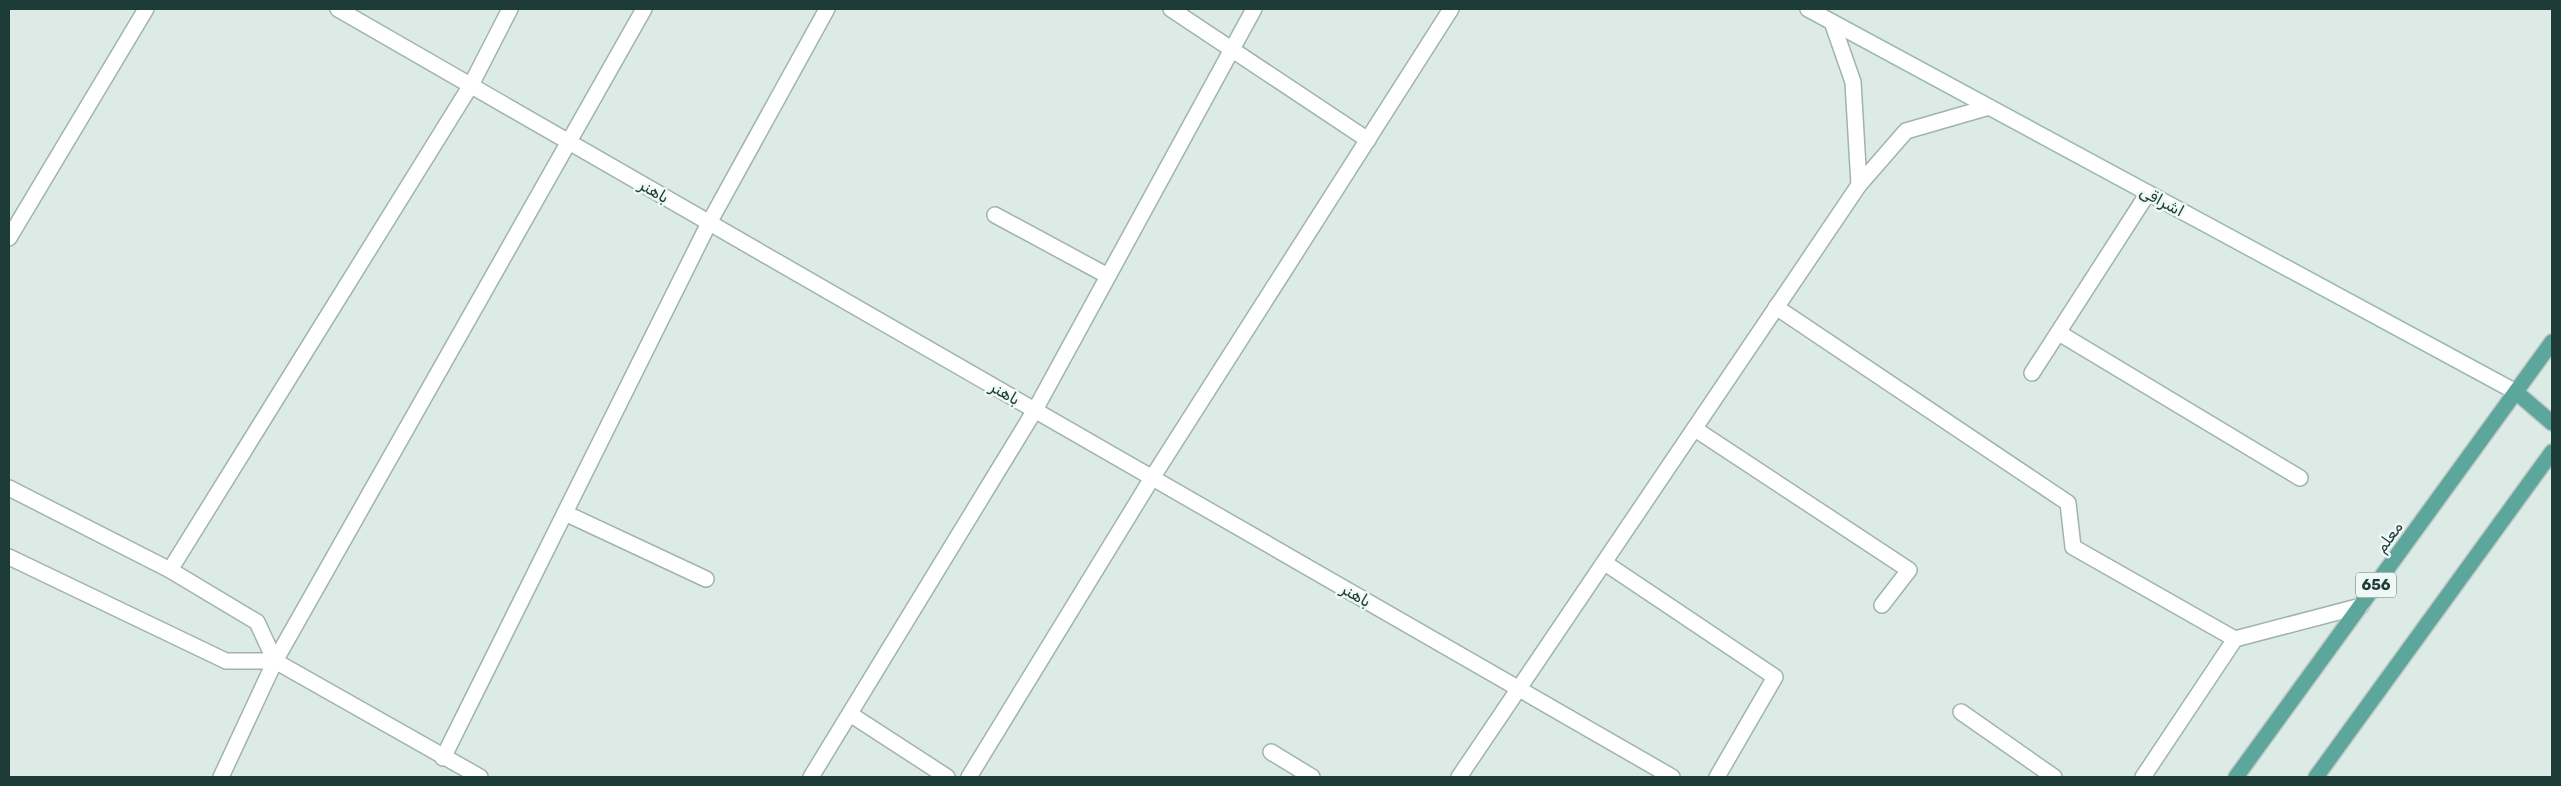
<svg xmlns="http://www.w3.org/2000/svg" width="2561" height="786" font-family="Rubik,'Noto Naskh Arabic',sans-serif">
<rect width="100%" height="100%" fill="#ddebe7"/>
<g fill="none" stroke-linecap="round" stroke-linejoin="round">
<defs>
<g id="street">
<polyline points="338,9 1672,777"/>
<polyline points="1171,9 1368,140"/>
<polyline points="1832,22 1853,82 1859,185 1906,131 1989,107"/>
<polyline points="995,215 1108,276"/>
<polyline points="9,238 146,9"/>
<polyline points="1776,307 2068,503 2073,547 2235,639"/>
<polyline points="2059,333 2300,478"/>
<polyline points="2032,373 2148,193"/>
<polyline points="1695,429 1909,570 1882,605"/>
<polyline points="9,488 170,570 257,622 275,661"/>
<polyline points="565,513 706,579"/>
<polyline points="9,557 226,661 275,661"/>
<polyline points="1605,563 1775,677 1717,777"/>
<polyline points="170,570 471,85 510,9"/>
<polyline points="275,661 644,9"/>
<polyline points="1961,712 2054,777"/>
<polyline points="850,714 947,777"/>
<polyline points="1271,752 1312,777"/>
<polyline points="443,758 709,223 827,9"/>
<polyline points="221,777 275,661 480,777"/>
<polyline points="811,777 1035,410 1254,9"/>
<polyline points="969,777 1152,478 1451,9"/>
<polyline points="1459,777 1859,185"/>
<polyline points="2143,777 2235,639 2361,606"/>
</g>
<polyline id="secondary" points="1808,9 2516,392"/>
<g id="primary">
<polyline points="2516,392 2552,423"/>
<polyline points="2236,777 2552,342"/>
<polyline points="2316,777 2552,452"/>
</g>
</defs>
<use href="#street" stroke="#a0b3af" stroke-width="18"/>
<use href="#secondary" stroke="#9bb8b1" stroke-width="18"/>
<use href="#primary" stroke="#c0c8c7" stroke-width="18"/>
<use href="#street" stroke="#fff" stroke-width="15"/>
<use href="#secondary" stroke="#fff" stroke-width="15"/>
<use href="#primary" stroke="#5da69b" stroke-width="15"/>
</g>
<g text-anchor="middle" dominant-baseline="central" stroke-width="5" stroke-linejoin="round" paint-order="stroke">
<rect fill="#eef8f4" stroke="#5c7470" stroke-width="1" x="2356" y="572.5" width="40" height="25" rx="4"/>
<g font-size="15" font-weight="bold" fill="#1d3c37">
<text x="2376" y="585">656</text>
</g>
<g font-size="16" fill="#1d3c37" stroke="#eef8f4">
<text transform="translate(654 191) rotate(30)">باهنر</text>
<text transform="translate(2162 201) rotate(28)">اشراقی</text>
<text transform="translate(1005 393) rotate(30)">باهنر</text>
<text transform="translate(2389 537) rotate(-54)">معلم</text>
<text transform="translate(1356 595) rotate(30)">باهنر</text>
</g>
</g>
<rect width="2561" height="786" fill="none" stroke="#1d3c37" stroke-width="20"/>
</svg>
